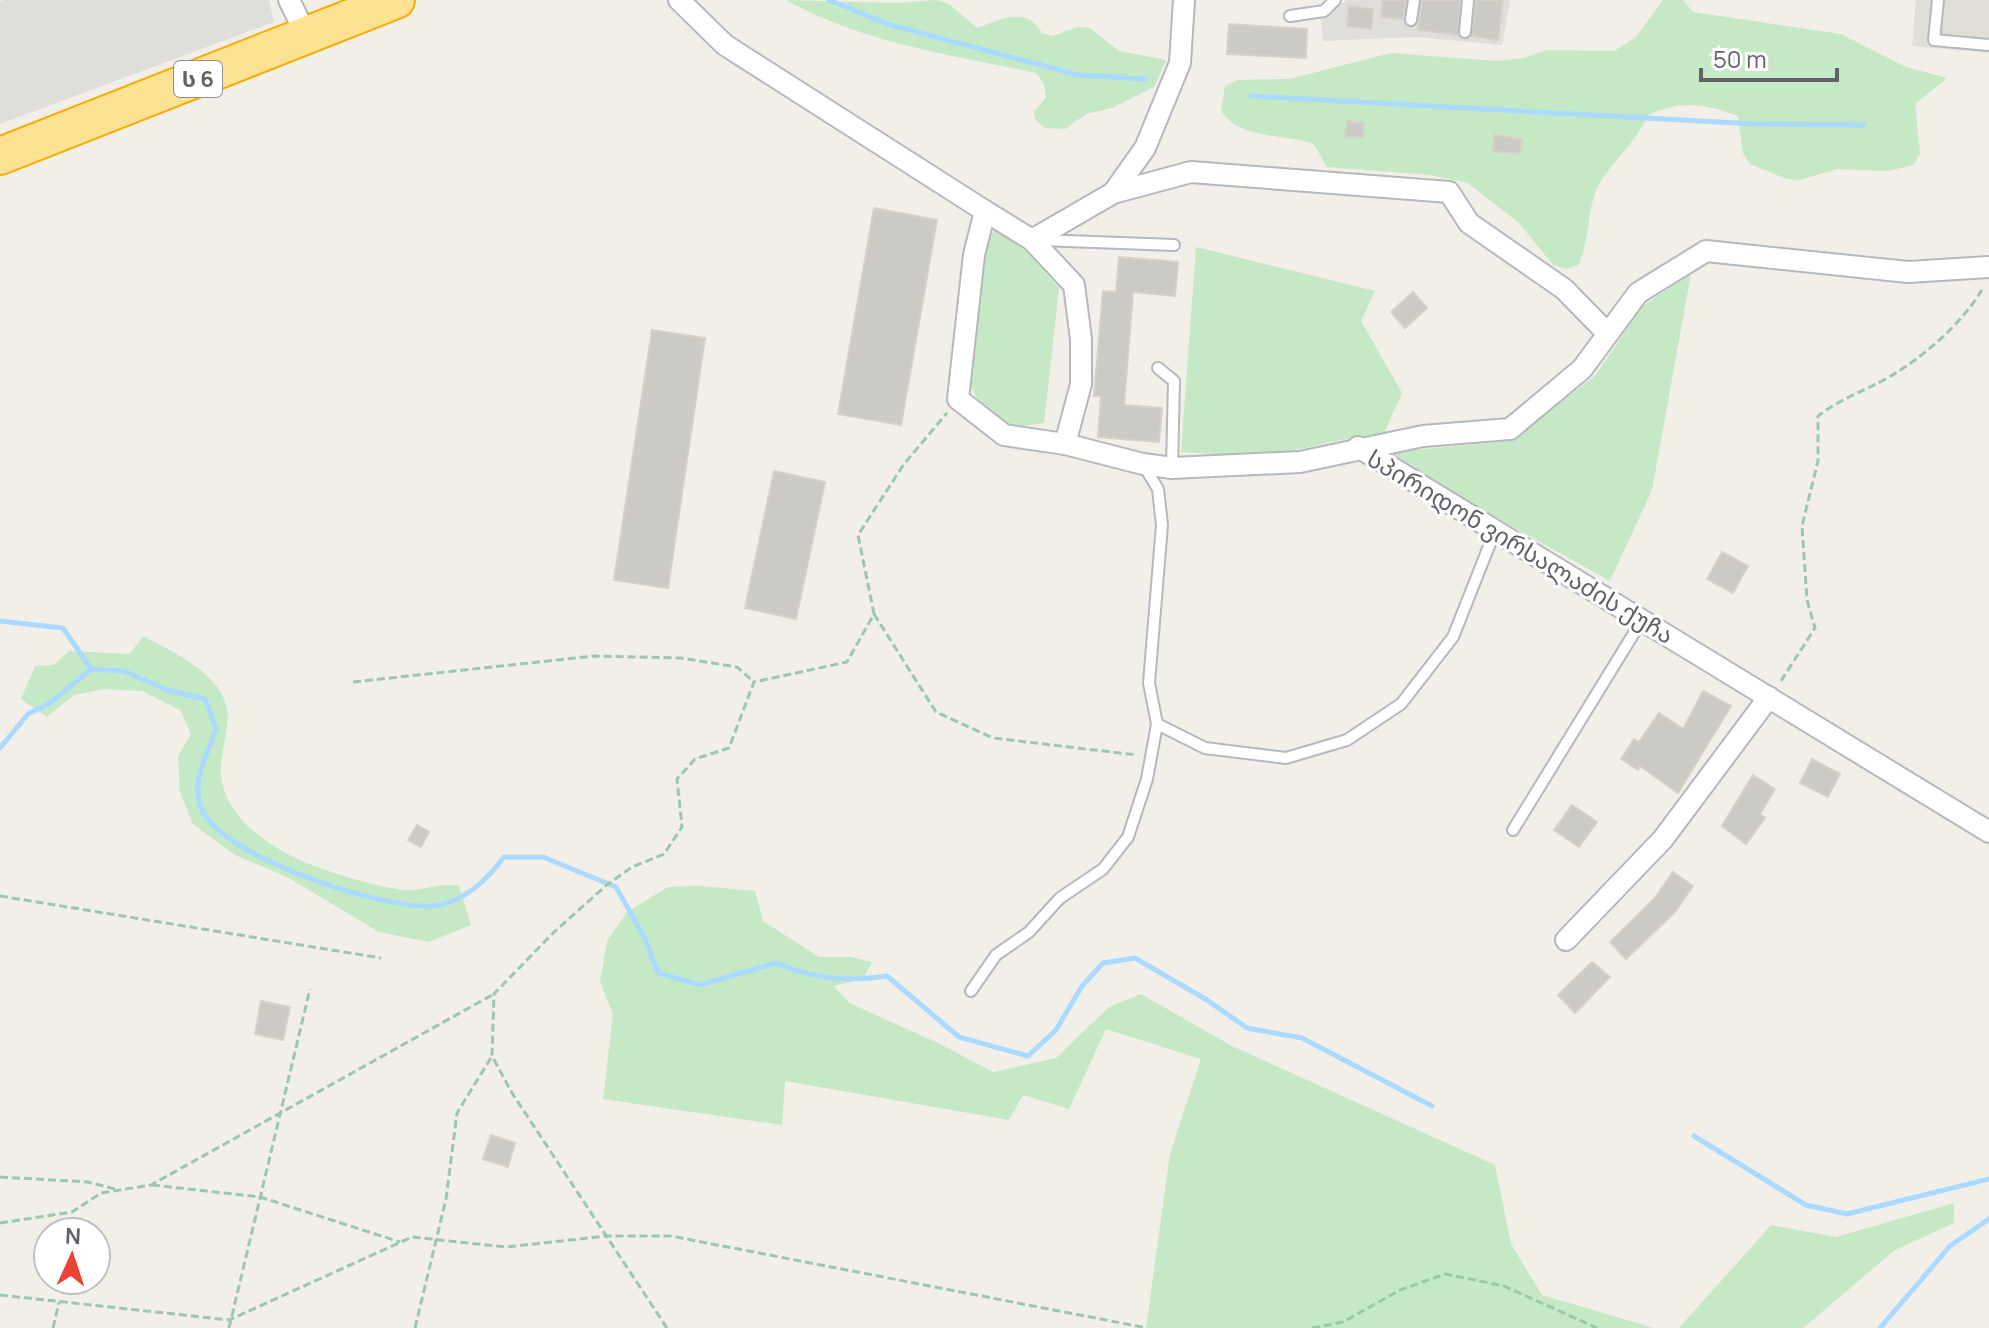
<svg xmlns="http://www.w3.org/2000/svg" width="1989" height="1328" font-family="Manrope,'Noto Sans Georgian',sans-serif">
<rect width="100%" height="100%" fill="#f1efe8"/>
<g fill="#e0deda">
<polygon points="3,0 269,0 274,22 0,124 0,2"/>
<polygon points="1347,0 1510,0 1502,45 1417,37 1323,41 1321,19"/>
</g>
<polygon fill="#e1ded6" points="1916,0 1989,0 1989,53 1912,46"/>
<g fill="#c5e8c5">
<path d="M786 0 897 3 936 0 949 4 977 28C1000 20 1027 5 1042 33L1053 36 1077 27 1090 28 1119 51 1166 60 1154 87 1112 108 1086 114 1065 129 1045 128 1035 119 1034 112 1046 97 1044 84 1036 73C951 55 863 43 786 0Z"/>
<path d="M1663 0H1683L1693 12 1841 34 1906 67 1947 78 1915 104 1920 154 1913 165 1888 171 1837 169 1800 180 1787 179 1750 164 1743 153 1738 116C1704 103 1682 100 1648 115 1635 144 1617 156 1601 181 1586 204 1591 240 1578 265L1566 269 1553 265 1519 223 1468 183 1431 175 1327 167 1314 144C1283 133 1240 140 1221 111L1225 86 1237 80 1289 79 1391 53 1497 61 1523 58 1547 50 1614 51 1636 37Z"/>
<polygon points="995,230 1028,253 1059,288 1044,423 1007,428 986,413 969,384 987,238"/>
<path d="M1196 247 1375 291 1361 321 1402 393 1382 438C1353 434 1323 445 1294 450 1257 455 1219 455 1181 452Z"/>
<polygon points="1691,274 1652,490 1610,581 1381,453 1510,441 1596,375 1641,307"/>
<path d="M143 636C168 649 214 671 224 699 233 721 222 744 221 766 218 814 269 848 309 864 338 875 374 886 404 890 423 892 437 882 459 886L471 925 429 942 379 932 287 877 235 855 193 824 180 792 178 756 191 734 180 710 142 691 104 689 74 695 47 717 21 699 35 666 54 665 69 651 130 654Z"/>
<polygon points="699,886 755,891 763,921 819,957 851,957 872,962 863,979 834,986 849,1003 938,1043 993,1072 1056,1058 1109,1007 1141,994 1232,1046 1495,1165 1511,1244 1542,1295 1654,1328 1146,1328 1170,1154 1201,1059 1106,1029 1069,1109 1023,1095 1009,1120 785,1081 782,1125 603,1099 613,1014 600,982 607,941 627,912 668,887"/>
<polygon points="1954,1203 1954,1223 1895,1250 1803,1328 1679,1328 1771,1225 1836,1237"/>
</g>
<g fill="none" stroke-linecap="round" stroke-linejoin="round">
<g stroke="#aadaff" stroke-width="5">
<polyline points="829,0 887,24 1078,75 1146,79"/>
<polyline points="1251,96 1755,124 1864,125"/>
<polyline points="0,621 63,628 91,669"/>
<path d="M0 748 28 714 50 703 91 669 124 671 167 690 205 699 216 729C207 755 190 782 202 810 223 857 381 909 431 906 461 905 487 880 504 857H543L616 887 645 939 658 973 700 985 776 963C814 979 846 982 887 976L959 1037 1028 1056 1056 1030 1082 986 1103 963 1135 958 1207 1000 1247 1028 1302 1038 1432 1106"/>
<polyline points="1694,1136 1806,1205 1847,1214 1989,1179"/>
<polyline points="1880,1328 1950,1246 1989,1219"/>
</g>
</g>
<g fill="#cccac5" stroke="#d6d1c6" stroke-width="2">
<polygon points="1383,0 1406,0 1403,19 1381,17"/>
<polygon points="1422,0 1460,0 1458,35 1418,30"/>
<polygon points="1476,0 1503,0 1498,40 1472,36"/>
<polygon points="1349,6 1373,9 1371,29 1347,26"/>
<polygon points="1229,24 1307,29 1306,58 1227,54"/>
<polygon points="1347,121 1364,123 1363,138 1345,137"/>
<polygon points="1495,135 1522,139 1520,154 1493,151"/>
<polygon points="874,208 937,220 901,425 838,414"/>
<polygon points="1119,257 1178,262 1175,296 1133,292 1124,405 1162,408 1159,442 1098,437 1101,396 1094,396 1103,291 1116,292"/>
<polygon points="1413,292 1427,308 1405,328 1391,312"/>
<polygon points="652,330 705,338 668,588 614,580"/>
<polygon points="774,471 825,482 796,619 745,608"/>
<polygon points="1722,552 1748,566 1733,593 1707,579"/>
<polygon points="1703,691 1731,706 1678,793 1640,766 1638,770 1621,759 1634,739 1639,742 1659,713 1683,729"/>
<polygon points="1812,759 1840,774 1828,797 1800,783"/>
<polygon points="1753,775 1775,789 1760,814 1765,818 1746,844 1722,826"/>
<polygon points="1572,805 1597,822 1579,847 1554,830"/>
<polygon points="417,825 429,832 421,847 408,840"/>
<polygon points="1673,872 1693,886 1675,912 1626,959 1610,942 1654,899"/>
<polygon points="1592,962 1610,977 1575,1013 1558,995"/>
<polygon points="261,1001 290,1007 283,1040 255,1034"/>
<polygon points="491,1135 515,1143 508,1167 483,1159"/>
</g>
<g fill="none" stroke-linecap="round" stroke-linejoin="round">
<defs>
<g id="lane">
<polyline points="1938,0 1934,40 1989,45"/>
<polyline points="1290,16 1324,11 1335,0"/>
<polyline points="1411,20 1414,0"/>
<polyline points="1465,32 1468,0"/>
<polyline points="1040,240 1174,245"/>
<polyline points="1158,368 1174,381 1172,468"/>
<polyline points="1157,724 1205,748 1286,758 1347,740 1401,704 1453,637 1495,531"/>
<polyline points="1513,830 1642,620"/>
<polyline points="971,991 996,955 1029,932 1060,898 1103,869 1128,837 1147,779 1157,724 1149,683 1162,525 1158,489 1144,466"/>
</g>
<g id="street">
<polyline points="289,0 307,37"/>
<polyline points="679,0 725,45 985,211 974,255 958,399 1004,435 1065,444 1143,464 1172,468 1300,462 1423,436 1510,429 1582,369 1638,293 1706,251 1908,272 1989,267"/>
<polyline points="1113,193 1145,148 1180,63 1184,0"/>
<polyline points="985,211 1032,240 1074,285 1081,339 1081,384 1065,444"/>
<polyline points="1032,240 1113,193 1191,172 1449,192 1469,223 1564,289 1607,333"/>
<polyline points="1358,447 1989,832"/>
<polyline points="1566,940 1663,839 1769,697"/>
</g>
<polyline id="highway" points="0,156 396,0"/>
</defs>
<use href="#lane" stroke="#b5b8bc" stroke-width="14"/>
<use href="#street" stroke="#b5b8bc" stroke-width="24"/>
<use href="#highway" stroke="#f9ab00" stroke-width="40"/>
<g stroke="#9cc7a9" stroke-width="3" stroke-dasharray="8 4" stroke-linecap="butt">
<polyline points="874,614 936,712 993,738 1137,755"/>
<path d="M1781 681 1815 628 1807 600 1802 526 1818 461V416C1843 397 1863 392 1889 377 1924 357 1965 321 1984 286"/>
<polyline points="353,682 594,656 681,658 737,667 754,682"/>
<polyline points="0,896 381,958"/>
<polyline points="0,1177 88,1182 115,1189"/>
<polyline points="152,1185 260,1197 400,1242"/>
<polyline points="0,1223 72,1212 101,1193 151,1185 494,994"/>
<polyline points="0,1295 229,1320 412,1237 506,1247 607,1236 671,1236 1147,1328"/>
<polyline points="53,1328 59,1302"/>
<polyline points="229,1328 310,989"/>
<polyline points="415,1328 446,1199 457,1113 492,1056"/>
<polyline points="667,1328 512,1093 492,1056 494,994 554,932 608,884 632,867 664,854 682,827 677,779 695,759 729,748 754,682 847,662 874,614 858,535 904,464 947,413"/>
<polyline points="1312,1328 1343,1322 1400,1290 1445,1274 1504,1286 1597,1328"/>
</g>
<use href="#lane" stroke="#fff" stroke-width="10"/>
<use href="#street" stroke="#fff" stroke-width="20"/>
<use href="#highway" stroke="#fde293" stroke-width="36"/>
</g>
<g text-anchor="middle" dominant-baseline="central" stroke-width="6" stroke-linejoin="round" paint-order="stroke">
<rect fill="#fff" stroke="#8f9295" stroke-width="2" x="174" y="61" width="48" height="36" rx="6"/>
<g font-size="22" font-weight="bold" fill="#5f6368">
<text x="198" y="79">ს 6</text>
</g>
<g font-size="24" fill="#5f6368" stroke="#fff">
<text transform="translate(1521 546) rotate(31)">სპირიდონ ვირსალაძის ქუჩა</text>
</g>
</g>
<g transform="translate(72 1256) rotate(3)"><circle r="38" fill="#ffffff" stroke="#bfc1c3" stroke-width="2"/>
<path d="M0-6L14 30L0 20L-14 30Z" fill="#ea4335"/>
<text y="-12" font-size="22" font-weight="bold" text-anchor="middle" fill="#5f6368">N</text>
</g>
<path d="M1701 68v12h136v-12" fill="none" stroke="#5f6368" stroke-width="4"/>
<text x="1713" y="68" font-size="24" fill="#5f6368" stroke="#ffffff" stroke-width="6" paint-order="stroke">50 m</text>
</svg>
